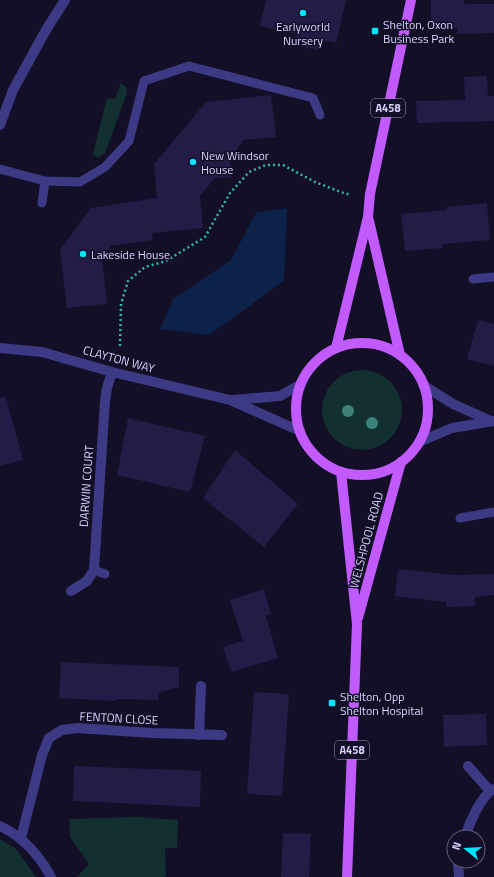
<svg xmlns="http://www.w3.org/2000/svg" width="494" height="877" font-family="'Titillium Web',sans-serif">
<rect width="100%" height="100%" fill="#130f26"/>
<g fill="#12302f">
<polygon points="121,83 126,87 127,93 105,153 98,158 93,154 107,98 115,99"/>
<circle cx="362" cy="410" r="40"/>
<polygon points="137,817 178,820 177,848 165,848 166,876 163,877 77,877 89,864 70,837 69,819"/>
<polygon points="0,839 16,849 36,877 0,877"/>
</g>
<polygon fill="#0c2248" points="287,208 284,281 209,335 160,329 173,299 231,260 256,213"/>
<g fill="#241b47">
<polygon points="266,0 346,0 336,43 320,40 318,50 294,44 296,34 260,26"/>
<polygon points="431,0 464,0 465,4 494,4 494,33 457,34 457,28 431,29"/>
<polygon points="487,76 488,96 494,96 494,121 417,123 416,101 465,100 464,77"/>
<polygon points="271,95 276,137 243,140 230,160 232,177 214,179 200,196 203,228 152,233 153,240 111,246 102,258 107,304 67,308 60,250 91,208 157,198 154,164 206,102"/>
<polygon points="487,203 490,240 443,244 443,248 405,251 401,214 447,210 446,207"/>
<polygon points="478,320 494,324 494,366 467,359"/>
<polygon points="6,397 23,460 0,466 0,398"/>
<polygon points="128,418 205,436 190,492 117,475"/>
<polygon points="235,450 298,504 264,547 203,498"/>
<polygon points="398,569 454,575 494,574 494,595 475,597 475,606 446,607 446,602 395,596"/>
<polygon points="264,589 271,614 266,616 278,658 231,672 223,647 243,641 230,600"/>
<polygon points="61,662 179,667 179,687 158,693 159,700 116,699 116,701 59,698"/>
<polygon points="254,692 289,694 282,796 247,794"/>
<polygon points="486,714 487,745 444,747 443,715"/>
<polygon points="74,766 201,771 200,807 73,801"/>
<polygon points="283,833 311,834 309,877 281,877"/>
</g>
<g fill="none" stroke-linecap="round" stroke-linejoin="round">
<polyline stroke="#2fb8b0" stroke-width="2.5" stroke-dasharray="2 3" stroke-linecap="butt" points="120,346 121,304 128,281 145,267 166,261 205,237 230,193 249,172 266,165 283,165 315,182 346,194 349,194"/>
<g stroke="#3d3a85" stroke-width="9">
<polyline points="0,169 45,181 80,182 105,167 129,141 144,81 189,66 313,98 320,115"/>
<polyline points="42,203 45,181"/>
<polyline points="473,279 494,277"/>
<polyline points="460,518 494,512"/>
<polyline points="94,570 105,574"/>
</g>
<g stroke="#3d3a85" stroke-width="10">
<polyline points="0,125 13,90 46,30 65,0"/>
<polyline points="0,348 42,352 112,372 230,400 300,431"/>
<polyline points="423,385 453,404 491,421"/>
<polyline points="232,400 280,396 301,384"/>
<polyline points="419,442 452,428 494,421"/>
<polyline points="71,591 87,581 94,570 105,401 107,388 112,372"/>
<polyline points="199,735 201,686"/>
<polyline points="468,766 490,791"/>
<path d="M0 826C22 836 40 856 51 877"/>
<path d="M465 837C469 824 481 795 494 789"/>
<polyline points="21,838 42,755 49,738 62,730 77,728 152,733 222,735"/>
<polyline points="458,861 459,877"/>
</g>
<g stroke="#c25bff" stroke-width="10">
<polyline points="369,221 400,355"/>
<circle cx="362" cy="409" r="66"/>
<polyline points="336,348 368,217 370,194 411,0"/>
<polyline points="341,472 357,624 347,877"/>
<polyline points="358,618 401,462"/>
</g>
</g>
<g fill="#3d827b">
<circle cx="348" cy="411" r="6"/>
<circle cx="372" cy="423" r="6"/>
</g>
<g fill="#00e5ff" stroke="#130f26" stroke-width="1.5">
<circle cx="303" cy="13" r="4"/>
<rect x="371" y="27" width="8" height="8" rx="2"/>
<circle cx="193" cy="162" r="4"/>
<circle cx="83" cy="254" r="4"/>
<rect x="328" y="699" width="8" height="8" rx="2"/>
</g>
<g text-anchor="middle" dominant-baseline="central" stroke-width="3" stroke-linejoin="round" paint-order="stroke">
<g fill="#130f26" stroke="#9e99be" stroke-width="1">
<rect x="371" y="99" width="34" height="18" rx="3"/>
<rect x="335" y="741" width="34" height="18" rx="3"/>
</g>
<g font-size="11" font-weight="bold" fill="#d9d4ff">
<text x="388" y="108">A458</text>
<text x="352" y="750">A458</text>
</g>
<g font-size="12" fill="#d9d4ff" stroke="#130f26" text-anchor="start">
<text x="383" y="24">Shelton, Oxon<tspan x="383" dy="14">Business Park</tspan></text>
<text x="303" y="26" text-anchor="middle">Earlyworld<tspan x="303" dy="14">Nursery</tspan></text>
<text x="201" y="155">New Windsor<tspan x="201" dy="14">House</tspan></text>
<text x="91" y="254">Lakeside House</text>
<text x="340" y="696">Shelton, Opp<tspan x="340" dy="14">Shelton Hospital</tspan></text>
</g>
<g font-size="12" fill="#d9d4ff" stroke="#130f26">
<text transform="translate(119 359) rotate(15)">CLAYTON WAY</text>
<text transform="translate(86 486) rotate(-86)">DARWIN COURT</text>
<text transform="translate(366 540) rotate(-75)">WELSHPOOL ROAD</text>
<text transform="translate(119 718) rotate(3)">FENTON CLOSE</text>
</g>
</g>
<g transform="translate(466 849) rotate(288)"><circle r="19" fill="#130f26" stroke="#625e7d"/>
<path d="M0-3L7 15L0 10L-7 15Z" fill="#00e5ff"/>
<text y="-6" font-size="11" font-weight="bold" text-anchor="middle" fill="#d9d4ff">N</text>
</g>
</svg>
